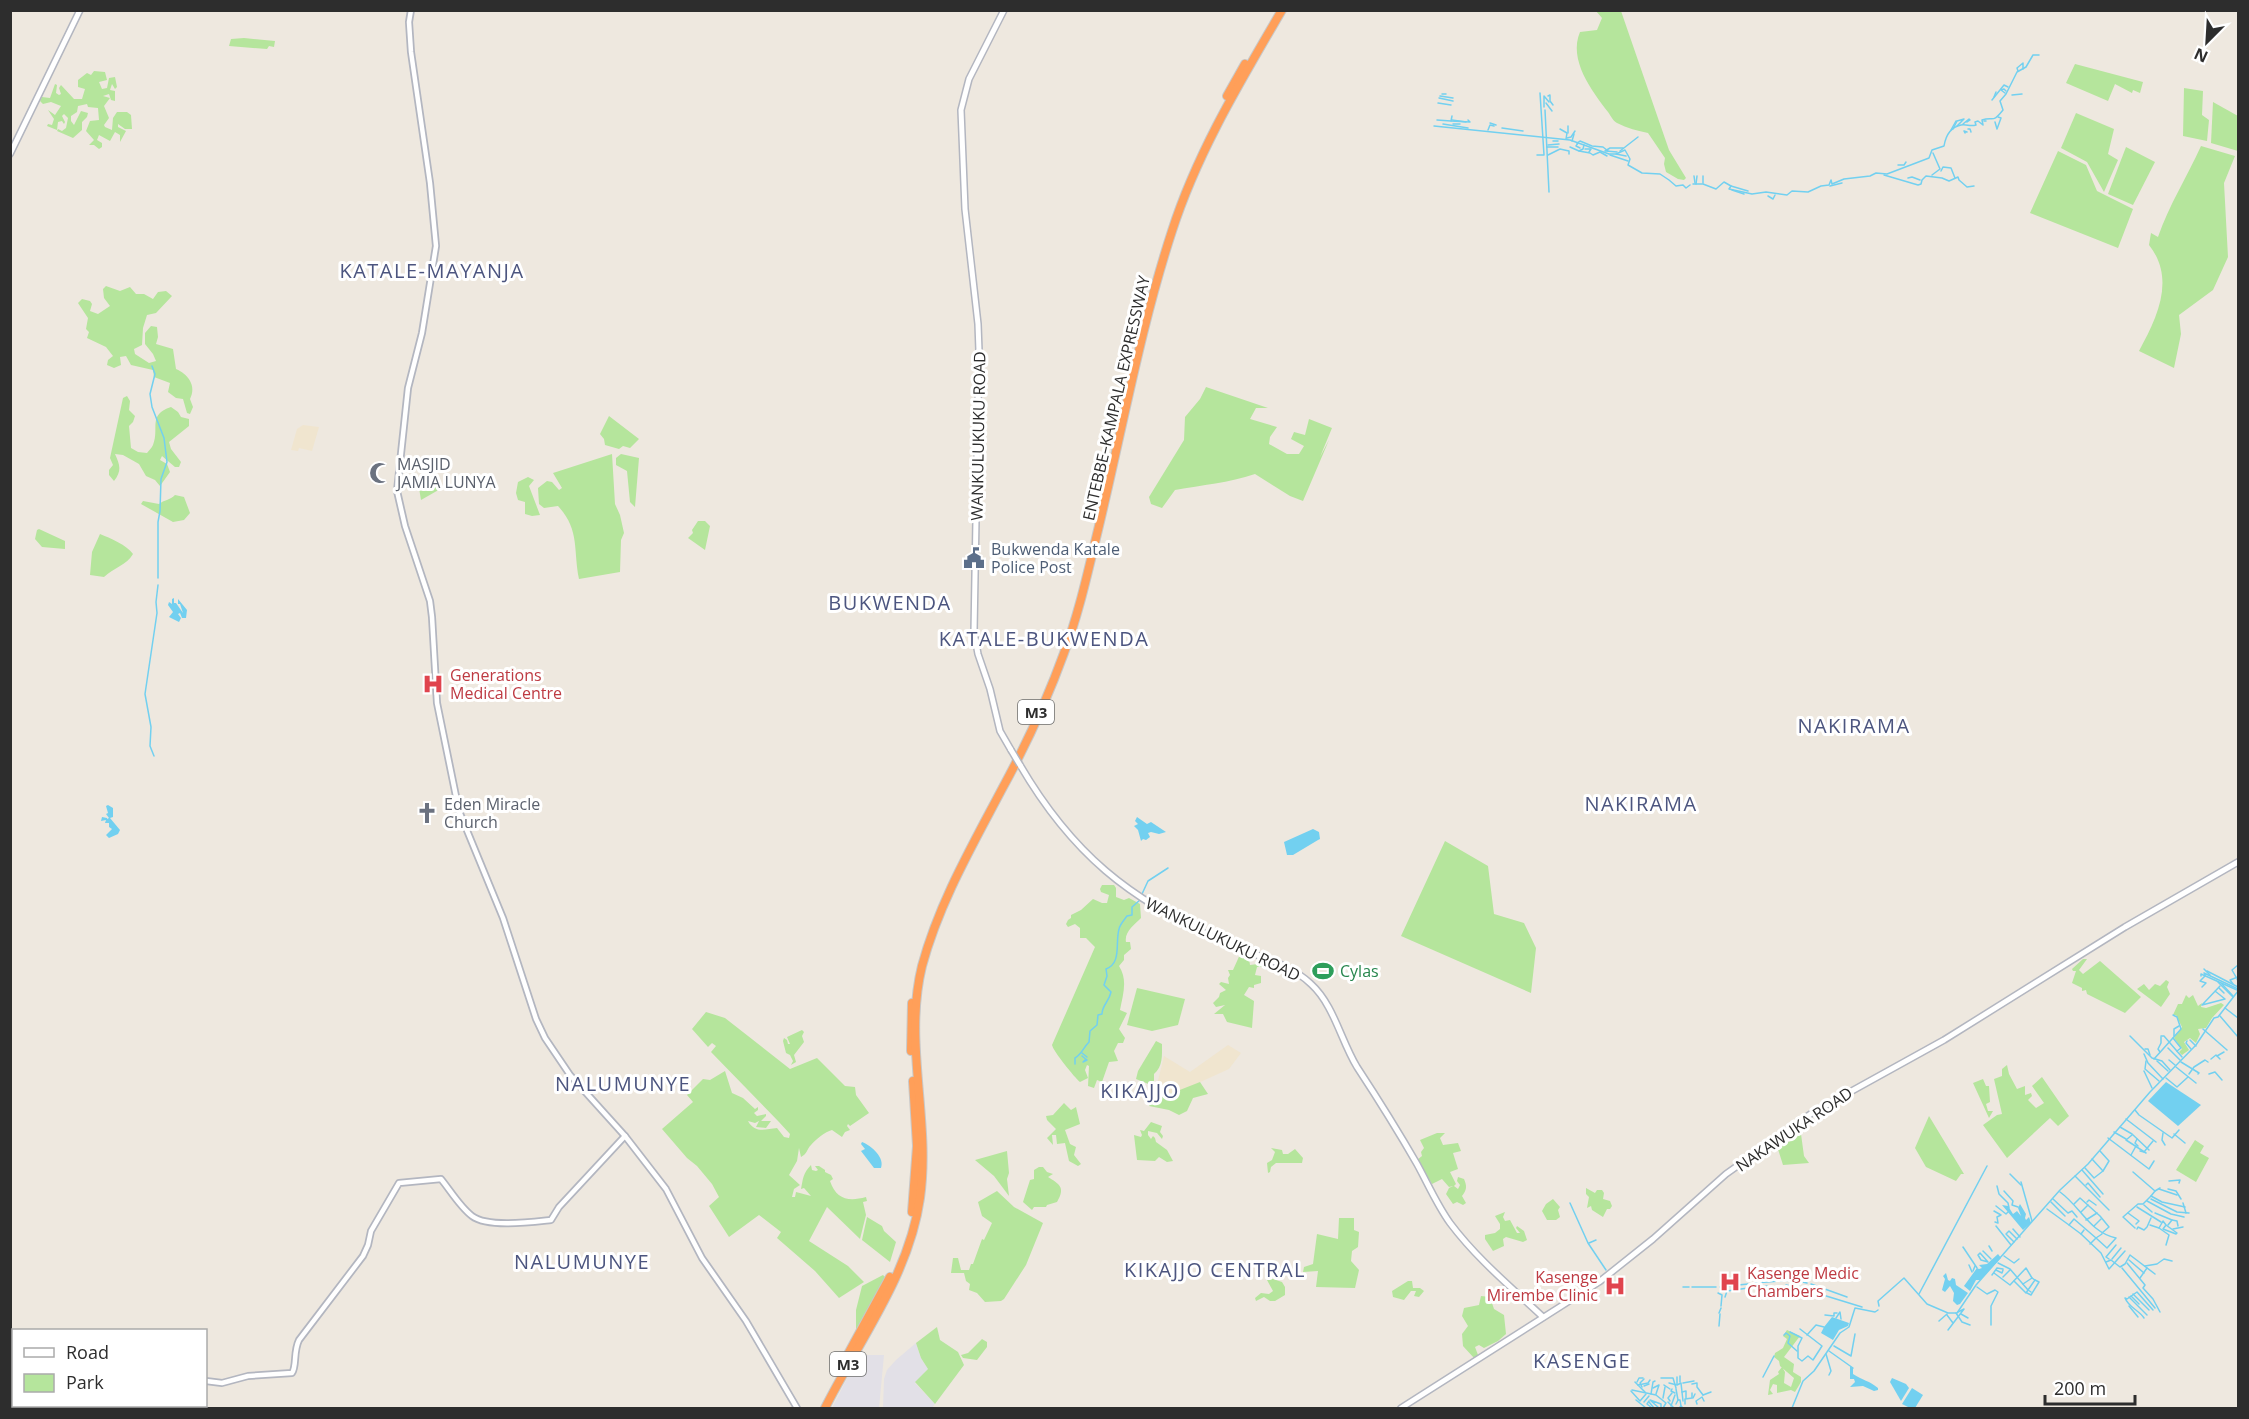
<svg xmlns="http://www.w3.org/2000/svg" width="2249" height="1419" font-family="'Open Sans',sans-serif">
<rect width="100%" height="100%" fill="#eee8df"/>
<g fill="#e2e0e7">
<polygon points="916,1343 921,1358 928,1369 915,1383 935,1404 932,1408 883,1408 884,1379 887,1370 896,1360"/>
<polygon points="859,1355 884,1355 879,1408 832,1408"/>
</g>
<g fill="#f0e5cf">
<polygon points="303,425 319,427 312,451 299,448 298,451 291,450 297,429"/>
<polygon points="1228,1045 1241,1053 1229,1069 1163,1099 1155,1093 1164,1056 1190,1072"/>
</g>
<g fill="#b5e59c">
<path d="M1596 11H1621L1669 150 1686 178 1684 180 1678 179 1666 172 1664 164 1665 158 1648 133C1638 131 1627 128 1617 123 1613 121 1611 116 1608 112 1592 91 1568 60 1580 32L1597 30 1602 18Z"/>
<polygon points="244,38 275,41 274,47 269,46 267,49 229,46 231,39"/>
<polygon points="2075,64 2143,82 2140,93 2133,90 2132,93 2115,84 2108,101 2066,83"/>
<polygon points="94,71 105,72 107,80 99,82 102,89 107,88 109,78 115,77 117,87 115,89 112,84 110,90 115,91 115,101 111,100 109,94 103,96 110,98 104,106 109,118 104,125 105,127 112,130 113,118 117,112 127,112 131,115 132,129 125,129 118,124 118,127 126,131 120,142 120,135 115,132 110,141 99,135 97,140 102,143 102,147 99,149 94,145 89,145 94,140 86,131 90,121 99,120 98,108 88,107 87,104 78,106 77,112 71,116 71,121 74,125 81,111 88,113 87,117 82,122 82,130 73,138 57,131 58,129 62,131 66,128 68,118 64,114 62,116 65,122 64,124 62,121 58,122 57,130 47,126 48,124 52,125 54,119 48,110 55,115 61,106 51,102 43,104 40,101 42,97 50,98 55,84 57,85 56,93 59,95 61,94 59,88 61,85 74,99 82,99 85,89 78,87 78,80 87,73 91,75"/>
<polygon points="2184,88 2203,91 2202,115 2209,120 2207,141 2183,136"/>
<polygon points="2213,102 2238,116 2238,151 2211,143"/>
<polygon points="2076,113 2114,129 2108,154 2118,160 2104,192 2087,162 2061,148"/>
<path d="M2201 146 2235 156 2224 183 2228 257 2213 290 2179 315 2181 334 2174 368 2139 351C2157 318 2176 279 2149 245L2151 233 2158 237C2169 205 2187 177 2201 146Z"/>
<polygon points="2126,147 2155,162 2133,205 2108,194"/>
<polygon points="2058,151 2086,165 2097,191 2133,209 2118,248 2030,213"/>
<path d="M106 286 120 291 130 287 136 294H144L153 299 158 292 166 291 172 296 156 313 147 315 143 328 142 345 134 349 135 354 149 363 156 361 153 354 145 344V333L151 326 157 327 158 337 156 344 173 349 176 369C188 374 197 386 190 399L193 407 190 414 187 413 183 399 176 398 168 392 170 383 154 377 153 370 131 365 126 356 120 357 121 365 114 368 107 365 108 360 113 356 106 347 87 338 89 332 86 329 88 318 78 303 82 299 90 301 92 304 90 311 98 314 110 306 104 298 103 289Z"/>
<path d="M1206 387 1268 408H1256L1250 419 1277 427 1270 437 1269 444 1287 454H1299L1304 446 1291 439 1294 432 1305 435 1309 419 1332 428 1320 457 1329 440 1303 501 1290 496 1255 474C1229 483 1202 485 1175 490L1162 508 1151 504 1149 497 1184 440 1185 417 1200 399Z"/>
<path d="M127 396 130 401 129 410 135 416 133 422 129 426 131 448 138 452 147 453C149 450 152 448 153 445 160 428 147 415 171 407L178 412 181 417 189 419V426L169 442 171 449 181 462 179 467H175L162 456 160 460 167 464 170 472 160 486 155 480 146 476 139 464 123 455 115 454C120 465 122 471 114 481L109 475V470L113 465 110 458 123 398Z"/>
<polygon points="609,416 639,439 630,448 623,446 619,449 605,445 604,439 600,434"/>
<path d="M612 454 615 504 620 515 624 533 621 540 620 572 579 579C573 549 580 530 558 506L544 508 539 504 538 488 547 481 552 482 559 490 562 488 553 473Z"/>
<polygon points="621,454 639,458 635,507 630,502 627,471 616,465 616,458"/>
<polygon points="433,474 437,477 442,488 421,500 418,482"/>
<polygon points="528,477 534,480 529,486 540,515 532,516 525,514 525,502 518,500 516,493 518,482"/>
<path d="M175 495 184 497 190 513 184 520 173 522 141 504 143 501 159 504C164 500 170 500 175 495Z"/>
<polygon points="698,521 705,521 710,526 705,550 688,538 693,533 692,530"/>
<polygon points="39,529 65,541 65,549 42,547 35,539 37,530"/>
<path d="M100 534C110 538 127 545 133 554 127 565 113 568 104 577L90 575 92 552Z"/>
<polygon points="1445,841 1488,866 1494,914 1524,923 1536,948 1531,993 1401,936"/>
<path d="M1102 885H1114L1116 888V897L1124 900 1129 898 1140 904 1141 918C1135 924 1124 932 1126 942H1130L1131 949 1124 955V960L1119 966C1128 980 1123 994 1120 1010L1127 1013 1119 1029 1125 1038 1123 1043H1118L1114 1051 1118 1061 1109 1062 1102 1082 1097 1080 1094 1088 1088 1086 1089 1066 1087 1065 1085 1070 1088 1078 1080 1082C1075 1078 1053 1051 1052 1045L1095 947 1086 938H1080V928L1075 924 1068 927 1066 924 1068 920 1071 918V915L1081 910 1093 899 1102 903H1107L1109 895 1101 892 1100 889Z"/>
<polygon points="1242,950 1248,953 1250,965 1258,964 1258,961 1263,959 1265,960 1262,967 1257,967 1255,975 1261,976 1261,983 1254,985 1254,988 1249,987 1244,995 1254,1001 1252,1028 1227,1022 1223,1014 1214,1014 1225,1005 1216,1007 1213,1003 1219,997 1220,993 1226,990 1219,984 1221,982 1229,984 1228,978 1230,975 1228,970 1233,970"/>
<polygon points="2083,959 2087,959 2079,970 2083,974 2100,961 2141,997 2125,1013 2087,994 2086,990 2082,991 2082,988 2072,983 2076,971 2073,971 2072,969"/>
<polygon points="2166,980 2169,982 2167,987 2170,994 2161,1007 2137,989 2144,984 2149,990 2155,984 2160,986"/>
<polygon points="1137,988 1185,999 1178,1025 1152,1031 1127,1025"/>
<polygon points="2186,995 2189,998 2193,995 2198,1006 2202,1003 2201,1007 2206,1008 2221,1003 2224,1005 2212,1018 2206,1028 2198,1029 2200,1034 2196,1043 2190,1038 2184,1042 2189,1050 2182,1055 2179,1052 2182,1049 2174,1038 2182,1027 2176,1015 2173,1015 2178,1004 2182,1004"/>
<path d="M706 1012 725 1018 790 1069 817 1058 845 1086 855 1087 856 1095 869 1113 850 1126 848 1124 847 1126 850 1130 845 1132 842 1137 832 1130C825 1132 816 1139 811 1145 806 1150 808 1153 801 1157L799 1148 797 1161 789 1175 800 1185 794 1189 792 1197H795L796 1192 811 1196 804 1188 801 1189C803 1179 803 1173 811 1165L812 1170 816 1171 818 1170 815 1166H819L825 1170V1172L831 1175 833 1179 830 1181C836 1199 848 1202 866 1197L867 1201 863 1202 866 1215 860 1239 827 1207 809 1241 848 1266 864 1282 839 1298 815 1271 777 1238 781 1232 759 1215 729 1237 709 1206 719 1197 712 1184 697 1166 687 1158 662 1129 693 1102 687 1095 703 1079 710 1080 725 1071 732 1093 743 1098 755 1109 758 1107V1110L754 1113 757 1116 766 1114V1116L761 1121H771L766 1128 756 1127 759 1121 755 1123 748 1121C755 1134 766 1129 777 1128L784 1137 789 1138 790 1134 779 1122 711 1052 716 1046 712 1043 708 1047 692 1029Z"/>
<polygon points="802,1030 804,1032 802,1036 804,1042 794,1055 796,1062 791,1065 793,1061 790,1055 786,1053 783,1041 784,1038 787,1040 788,1044 790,1044 787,1037"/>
<path d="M1156 1041 1162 1044C1162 1056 1163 1066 1154 1074V1081L1151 1085 1136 1079 1138 1071Z"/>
<polygon points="2007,1065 2009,1074 2017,1089 2025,1086 2025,1095 2031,1093 2032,1096 2028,1100 2036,1108 2044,1103 2032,1086 2042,1077 2069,1116 2058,1126 2050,1118 2007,1158 1983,1125 1997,1115 2002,1114 1994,1079 2002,1076 2002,1069"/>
<polygon points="1983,1079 1986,1086 1989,1086 1990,1102 1986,1104 1988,1111 1993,1111 1989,1118 1973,1083"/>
<polygon points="1200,1082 1208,1094 1193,1098 1187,1111 1179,1115 1169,1110 1149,1106 1155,1093 1162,1097"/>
<polygon points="1064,1103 1071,1110 1076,1107 1080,1124 1065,1130 1070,1144 1076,1147 1074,1155 1081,1164 1078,1166 1069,1161 1065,1143 1057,1144 1056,1135 1052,1135 1053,1145 1047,1138 1056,1129 1047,1120 1046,1116 1053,1115"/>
<polygon points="1929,1116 1964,1174 1961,1174 1956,1181 1926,1167 1915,1148"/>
<polygon points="1151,1122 1162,1126 1160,1132 1163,1136 1162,1139 1157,1133 1148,1131 1148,1135 1151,1139 1153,1136 1155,1138 1156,1142 1167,1150 1173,1161 1167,1162 1159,1157 1155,1161 1137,1160 1134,1135 1141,1137 1142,1135 1140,1130 1144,1131"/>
<path d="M1437 1133H1445L1440 1138 1443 1145 1458 1143 1461 1151 1453 1153 1458 1169 1450 1172 1456 1184 1454 1186 1458 1189 1460 1185 1457 1181 1458 1177 1464 1179C1467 1186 1467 1190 1462 1196L1466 1203 1463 1205 1457 1202 1453 1204 1446 1194 1449 1188 1453 1186 1449 1187 1442 1179 1432 1184 1417 1160 1422 1156 1421 1152 1424 1148 1420 1140Z"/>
<polygon points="1801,1134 1804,1156 1809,1163 1783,1165 1776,1143 1785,1138 1787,1143"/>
<polygon points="2195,1140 2204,1146 2200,1153 2209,1158 2196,1182 2176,1170"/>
<polygon points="1271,1148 1282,1150 1283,1154 1288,1154 1295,1149 1303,1158 1302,1163 1276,1163 1271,1167 1270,1172 1268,1173 1267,1163 1272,1160 1275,1152"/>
<polygon points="1007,1151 1009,1173 1007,1179 1009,1196 994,1176 975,1160"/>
<path d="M1039 1167H1043L1047 1172 1053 1174 1048 1177C1059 1184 1066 1187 1057 1202L1047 1205 1046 1207H1034L1032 1210 1023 1202 1030 1180 1034 1179V1170Z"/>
<polygon points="1586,1188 1595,1193 1597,1190 1602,1190 1604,1193 1603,1199 1610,1201 1612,1206 1610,1209 1607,1209 1603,1217 1592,1210 1591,1206 1587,1208 1589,1197 1586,1194"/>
<polygon points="997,1191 1014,1207 1043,1223 1026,1265 1004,1299 1001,1301 985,1302 977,1293 969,1290 970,1284 966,1281 964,1273 951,1273 953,1258 958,1258 961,1270 969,1270 971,1264 973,1264 982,1239 984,1240 992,1223 982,1216 978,1202"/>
<polygon points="1553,1199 1560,1207 1558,1210 1560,1217 1556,1220 1547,1220 1542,1211 1546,1204"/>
<polygon points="1505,1212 1503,1217 1505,1221 1510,1220 1517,1233 1520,1233 1516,1228 1517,1226 1524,1231 1527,1240 1523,1242 1506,1237 1503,1239 1504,1246 1493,1251 1485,1239 1485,1235 1495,1233 1500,1229 1500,1224 1495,1216"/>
<polygon points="867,1217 882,1226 884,1231 896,1242 890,1262 862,1240"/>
<polygon points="1339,1218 1354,1218 1354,1230 1359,1232 1358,1247 1352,1251 1351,1261 1359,1270 1355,1288 1316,1287 1318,1271 1303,1272 1304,1267 1313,1264 1317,1234 1338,1239"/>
<polygon points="883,1275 885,1277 856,1330 856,1310 862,1286"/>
<polygon points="1270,1278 1282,1282 1285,1287 1285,1295 1275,1301 1270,1301 1264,1297 1256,1301 1255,1298 1261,1293 1269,1294 1273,1291 1267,1280"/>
<polygon points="1408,1281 1412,1281 1413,1288 1420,1288 1424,1291 1419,1297 1414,1296 1416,1291 1411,1291 1404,1300 1393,1297 1392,1291"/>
<polygon points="1481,1296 1490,1297 1494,1309 1504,1315 1506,1334 1498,1341 1484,1348 1479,1345 1475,1347 1478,1355 1474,1358 1463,1346 1462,1334 1468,1326 1462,1316 1464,1308 1479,1305"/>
<polygon points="937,1327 940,1340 958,1352 964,1365 935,1404 915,1382 928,1369 921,1358 916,1343"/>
<polygon points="1787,1330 1800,1336 1784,1357 1794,1364 1793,1372 1801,1377 1801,1382 1795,1392 1791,1390 1777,1393 1777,1385 1773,1384 1770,1390 1773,1394 1768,1395 1770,1380 1779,1374 1778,1372 1782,1367 1785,1372 1784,1383 1791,1387 1794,1378 1780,1366 1779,1361 1774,1357 1775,1353 1783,1348 1787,1339 1783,1336"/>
<polygon points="982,1339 987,1342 987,1347 977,1360 963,1358 961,1355 968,1353"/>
</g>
<g fill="#72d0f0">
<polygon points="174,598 174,603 176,603 183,613 180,604 178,604 178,599 187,610 186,618 182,618 180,613 178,614 181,618 179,622 169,617 173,612 168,605 169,602 172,604 172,599"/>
<polygon points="108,805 113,808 113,817 110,818 120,830 118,834 109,838 106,835 112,829 109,827 109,823 105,823 106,820 101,821 102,817 107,818 107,819 109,818 106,814 108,813 106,806"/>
<polygon points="1137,817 1147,824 1151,822 1166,832 1159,834 1151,832 1148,833 1150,837 1146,840 1143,839 1141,841 1138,830 1134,826 1138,824 1135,821"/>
<polygon points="1313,829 1319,832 1320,839 1318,840 1293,855 1287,855 1284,842"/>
<polygon points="2166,1082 2201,1105 2178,1126 2148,1101"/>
<path d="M862 1142C872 1146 885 1158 881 1168H874L861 1151 865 1149 861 1144Z"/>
<polygon points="2020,1204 2026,1214 2025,1218 2026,1220 2029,1217 2031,1223 2023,1230 2002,1205 2008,1206 2013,1214 2017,1211 2021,1216 2018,1208"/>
<polygon points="1998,1254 2001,1258 1999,1260 1980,1280 1976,1280 1970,1291 1964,1286 1977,1268 1979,1269 1982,1268 1979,1265 1987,1264"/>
<polygon points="1946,1273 1948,1280 1950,1281 1952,1278 1955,1279 1956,1285 1968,1293 1960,1304 1957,1305 1953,1301 1954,1293 1950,1286 1945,1292 1942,1290 1945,1279 1943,1276"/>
<polygon points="1832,1317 1849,1323 1848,1326 1839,1330 1833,1340 1821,1333 1824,1327"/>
<path d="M1850 1366 1853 1368V1374C1862 1380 1870 1381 1878 1388V1390L1874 1391 1863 1386 1850 1387 1855 1382 1854 1379H1850Z"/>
<polygon points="1892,1378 1906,1384 1909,1388 1901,1401 1890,1382"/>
<polygon points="1912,1388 1923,1395 1915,1408 1910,1408 1902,1404"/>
</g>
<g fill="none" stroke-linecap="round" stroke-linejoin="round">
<g stroke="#72d0f0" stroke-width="1.5">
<polyline points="2018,71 2017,68 2023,63 2023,69"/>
<polyline points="2005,93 2001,90 2004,89 2006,91"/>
<polyline points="1442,94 1446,94"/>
<polyline points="2012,95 2022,94"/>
<polyline points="1440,96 1453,98"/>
<polyline points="1548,96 1550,95"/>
<polyline points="1550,96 1550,101 1553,105"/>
<polyline points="1994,97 1996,92"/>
<polyline points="1439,98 1453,101"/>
<polyline points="1992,100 2004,85 2008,87"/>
<polyline points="1438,103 1451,105"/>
<polyline points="1546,103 1552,111"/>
<polyline points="1544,107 1544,96 1549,102"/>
<polyline points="1545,110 1549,192"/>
<polyline points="1452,116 1451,121 1470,122 1468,120"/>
<polyline points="1437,120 1451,121"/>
<polyline points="1452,120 1466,122"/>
<polyline points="1984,121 1986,121"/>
<polyline points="1995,122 1997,129 2001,118 1998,117"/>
<polyline points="1490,123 1496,125"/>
<polyline points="1443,124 1468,128"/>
<polyline points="1453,124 1460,124"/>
<polyline points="1963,124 1969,119 1970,120 1967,122"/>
<polyline points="1434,126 1570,140 1609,154 1616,154 1625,150 1630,159 1628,165 1642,173 1660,174 1669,180 1676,186 1683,185 1686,188 1690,185"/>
<polyline points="1502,128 1523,131"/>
<polyline points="1560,129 1567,133 1566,139"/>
<polyline points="1953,129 1957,121 1964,119 1957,126"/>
<polyline points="1968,129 1970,129 1971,132"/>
<polyline points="1488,130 1490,125 1494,126"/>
<polyline points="1951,130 1956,121"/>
<polyline points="1568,133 1568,126"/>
<polyline points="1965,133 1964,131 1967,132"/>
<polyline points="1567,138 1571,137 1575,131"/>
<polyline points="1553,141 1558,141"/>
<polyline points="1572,141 1574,134"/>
<polyline points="1577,143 1580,141 1592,146 1603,147 1608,151"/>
<polyline points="1578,143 1576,146 1580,148"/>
<polyline points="1548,145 1559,144"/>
<polyline points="1547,147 1558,147"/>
<polyline points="1570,147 1579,151 1583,149 1584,145"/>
<polyline points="1585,149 1591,149 1589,152"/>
<polyline points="1579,151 1590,153 1593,155 1600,152"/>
<polyline points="1605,151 1610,148 1623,148"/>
<polyline points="1606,151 1617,152"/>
<polyline points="1620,151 1638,137"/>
<polyline points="1600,152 1607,156"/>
<polyline points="1616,154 1626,156"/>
<polyline points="1537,155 1544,155 1540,93"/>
<polyline points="1548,155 1560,149 1569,151 1569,154"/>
<polyline points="1610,155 1628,161"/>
<polyline points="1898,165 1904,165 1906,162"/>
<polyline points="1941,171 1943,167 1951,168 1955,178"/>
<polyline points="1884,175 1918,185 1921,184 1922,180 1926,176 1942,178 1949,181 1958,177 1959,180 1967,187 1974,186"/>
<polyline points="1932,175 1940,169 1933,153"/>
<polyline points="1694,176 1695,183"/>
<polyline points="1703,176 1703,183"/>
<polyline points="1908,178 1912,177 1920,180"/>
<path d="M1693 184H1703L1716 189 1724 182 1731 186 1729 189 1752 194 1766 192 1787 195 1792 191 1808 192 1821 186 1829 185 1831 180 1832 184 1844 179 1870 176 1876 173 1887 174 1929 158 1932 150 1944 146C1946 134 1951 127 1961 125 1967 124 1970 127 1976 125L1975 122 1978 121 1983 125 1982 120C1994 116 1992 124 2003 110L2000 101 2006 94 2017 72 2026 67 2033 55H2039"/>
<polyline points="1696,184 1697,176"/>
<polyline points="1731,186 1748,191"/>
<polyline points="1830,186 1842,183"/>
<polyline points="1732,190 1744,194"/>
<polyline points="1768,196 1773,199 1775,195"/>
<polyline points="152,366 155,374 150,394 152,407 164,438 167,462 161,479 160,511 158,522 158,578"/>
<polyline points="154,756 150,746 151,727 145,694 157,613 156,602 158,585"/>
<polyline points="1142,894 1148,881 1168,868"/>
<polyline points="2204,969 2210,975"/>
<polyline points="2207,971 2238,987"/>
<polyline points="2205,975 2204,973 2238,989"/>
<polyline points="2201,976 2201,974 2237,990"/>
<polyline points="2236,977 2232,970 2238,965"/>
<polyline points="2237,979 2238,981"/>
<polyline points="2218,982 2233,997"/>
<polyline points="2222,984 2233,996"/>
<polyline points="2233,984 2230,980 2238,977"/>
<polyline points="2202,987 2206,983 2200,981 2205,976"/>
<polyline points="2219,988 2224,993"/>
<polyline points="2215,991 2225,999 2202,1005 2220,986"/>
<polyline points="2225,1008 2238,1018"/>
<polyline points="2220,1016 2238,1037"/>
<polyline points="2203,1029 2227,1050"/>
<polyline points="2130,1036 2152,1058 2162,1061 2170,1070"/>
<polyline points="2161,1036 2164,1036 2182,1057"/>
<polyline points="2174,1036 2174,1029 2179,1026"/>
<polyline points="2173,1038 2181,1048 2177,1051"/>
<polyline points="2190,1040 2196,1046"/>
<polyline points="2187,1041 2186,1043 2191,1049"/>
<polyline points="2168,1048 2180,1060"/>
<polyline points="2145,1049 2148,1049 2150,1055"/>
<polyline points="2160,1052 2158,1049 2161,1043 2161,1037"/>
<polyline points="1082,1053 1087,1057"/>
<polyline points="2144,1054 2148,1063 2163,1079"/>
<polyline points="1082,1056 1087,1060 1083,1062 1085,1060"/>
<polyline points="2217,1056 2224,1052"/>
<polyline points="2154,1059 2181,1029 2177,1017 2173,1015"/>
<polyline points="2211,1059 2216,1055 2220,1059"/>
<polyline points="2169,1060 2175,1065"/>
<polyline points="2146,1061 2145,1069 2159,1081"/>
<polyline points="2157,1061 2168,1071"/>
<polyline points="2181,1062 2199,1073 2198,1074"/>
<path d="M1075 1064V1058C1082 1054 1083 1048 1089 1042L1090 1031 1097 1025 1098 1015 1102 1014C1102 1005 1109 1002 1111 992L1104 985 1107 976 1106 969C1122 963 1115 943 1119 929 1120 924 1125 919 1127 916L1132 915V907L1140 900"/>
<polyline points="2176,1067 2196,1083"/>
<polyline points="2144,1071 2152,1088"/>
<polyline points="2189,1074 2194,1067 2205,1060 2208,1062"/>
<polyline points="2209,1074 2215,1072 2222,1080"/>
<polyline points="2166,1078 2177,1087 2188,1077"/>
<polyline points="2135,1110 2139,1115 2172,1138 2179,1130"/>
<polyline points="2126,1119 2156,1142"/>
<polyline points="2120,1127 2132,1134 2149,1150"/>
<polyline points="2114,1132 2126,1139"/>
<polyline points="2163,1133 2162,1140 2165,1145"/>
<polyline points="2174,1134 2185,1143"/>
<polyline points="2132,1135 2126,1140 2146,1153"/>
<polyline points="2108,1138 2149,1169 2154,1161"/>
<polyline points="2137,1139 2135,1143 2138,1146"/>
<polyline points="2140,1151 2144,1152 2153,1141"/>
<polyline points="2131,1155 2136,1146"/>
<polyline points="2092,1159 2103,1171 2109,1161 2100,1151"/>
<polyline points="2085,1168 2094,1178 2103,1171"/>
<polyline points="2082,1170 2103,1194"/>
<polyline points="2133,1172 2155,1191 2160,1188"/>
<polyline points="2010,1174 2021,1185"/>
<polyline points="2075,1176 2109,1210"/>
<polyline points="2169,1181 2180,1180 2179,1183"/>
<polyline points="2021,1182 2032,1221"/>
<polyline points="2086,1185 2088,1183 2100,1197"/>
<polyline points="1997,1186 1999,1194 2008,1203 2009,1208"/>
<polyline points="2159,1189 2177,1195"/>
<polyline points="2168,1189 2176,1191 2181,1199"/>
<polyline points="2004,1191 2013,1201 2012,1205 2018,1207"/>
<polyline points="2155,1191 2151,1196 2162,1202 2185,1207"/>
<path d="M2060 1192C2081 1207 2089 1232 2116 1238L2107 1248 2096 1238 2090 1244"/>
<polyline points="2053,1199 2068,1213 2072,1211 2077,1217"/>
<polyline points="2151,1199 2177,1212 2189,1213"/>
<polyline points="2147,1201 2171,1214 2184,1217"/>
<polyline points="2051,1202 2065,1216"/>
<polyline points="2087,1202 2089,1200 2096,1205"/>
<polyline points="1570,1203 1588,1243 1606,1270"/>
<polyline points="2183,1203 2186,1213"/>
<polyline points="2074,1204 2080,1198 2100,1216 2109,1227 2102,1233"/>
<polyline points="2144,1205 2152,1212"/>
<polyline points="1996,1206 2006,1214 2008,1212"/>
<polyline points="2137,1207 2161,1222"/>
<polyline points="2047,1209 2069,1225 2074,1219 2096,1238 2102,1234"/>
<polyline points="1994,1211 2001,1215 1997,1217 1998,1223 1995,1222"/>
<polyline points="2081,1212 2088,1205"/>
<polyline points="2128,1213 2139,1221 2136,1224"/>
<polyline points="2155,1213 2172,1220 2168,1225"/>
<polyline points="2086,1220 2097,1213"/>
<polyline points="2172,1220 2177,1221 2178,1226"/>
<polyline points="2069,1225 2081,1234 2084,1230"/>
<polyline points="2150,1225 2159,1228 2163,1221 2166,1225 2163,1229 2176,1234 2177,1233 2166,1225"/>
<polyline points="1996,1226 2011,1245"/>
<polyline points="2094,1226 2101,1219"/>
<polyline points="2135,1228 2123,1217 2138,1204 2143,1204 2151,1196"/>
<polyline points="2159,1228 2169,1235 2166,1245"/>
<polyline points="2013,1229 2020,1237"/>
<polyline points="2137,1229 2138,1227 2144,1230 2147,1227 2151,1218"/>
<polyline points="2173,1229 2183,1227"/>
<polyline points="2081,1234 2101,1253 2109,1269 2125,1251"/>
<polyline points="2014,1242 2006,1234 2009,1231 2017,1239"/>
<polyline points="1589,1243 1596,1240"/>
<polyline points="1989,1246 1992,1251"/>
<polyline points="1963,1247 1977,1268"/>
<polyline points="1983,1251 1991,1259"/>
<polygon points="1980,1253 1988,1262 1981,1260 1978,1255"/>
<polyline points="2004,1256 2014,1263 2019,1259"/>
<polyline points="2109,1259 2106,1257 2116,1245"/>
<polyline points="2112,1259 2121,1248"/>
<polyline points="2129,1260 2144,1273"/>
<polyline points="2106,1262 2111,1260 2120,1267 2125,1264 2130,1255 2155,1274"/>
<polyline points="1998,1263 2010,1269 2028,1290 2026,1293 2014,1281"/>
<polyline points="2127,1263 2145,1285 2143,1288 2153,1299 2160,1312"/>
<polyline points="1969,1265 1972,1272"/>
<polyline points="2145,1266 2157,1264 2164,1259 2172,1261"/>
<polyline points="2122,1268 2155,1308"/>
<polyline points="1996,1270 2002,1273 2003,1270"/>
<polyline points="1973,1271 1975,1266"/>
<polyline points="1994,1273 2010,1285 2026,1268 2032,1278 2023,1284"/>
<polyline points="1992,1275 1997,1268 2003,1269"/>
<polyline points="2003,1277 2010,1270"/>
<polyline points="2140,1278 2147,1268"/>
<polyline points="1754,1283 1793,1280 1807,1283"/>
<polyline points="1811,1284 1847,1297"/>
<polyline points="1786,1285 1791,1286"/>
<polyline points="1728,1286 1748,1284"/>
<polyline points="1683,1287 1689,1287"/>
<polyline points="1692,1287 1716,1287"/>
<polyline points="1720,1287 1726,1287"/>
<polyline points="1797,1287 1862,1307"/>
<polyline points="1977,1287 1987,1294 1995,1290 1998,1292 1991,1306 1991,1325"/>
<polyline points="1755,1288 1767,1286"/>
<polyline points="2031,1292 2028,1290 2035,1280 2032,1278"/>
<polyline points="1718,1293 1722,1295 1721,1306"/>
<polyline points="2027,1293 2031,1295 2039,1282 2035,1280"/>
<polyline points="1919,1294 1987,1166"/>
<polyline points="2133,1294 2149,1310"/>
<polyline points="2131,1296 2139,1304"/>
<polyline points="1725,1297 1727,1291 1748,1288"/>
<polyline points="2129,1297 2147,1315"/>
<polyline points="1879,1306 1878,1301 1904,1278 1927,1304 1948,1313 1957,1313 1976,1285 2060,1190 2088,1164 2150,1092 2196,1045 2214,1018 2218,1017 2238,991"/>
<polyline points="2129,1306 2138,1317"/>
<polyline points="1719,1313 1721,1308"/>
<polyline points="1956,1313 1962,1322 1970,1325"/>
<polyline points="1961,1314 1968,1318"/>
<polyline points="1825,1315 1834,1316 1834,1313 1837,1313"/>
<polyline points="1947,1315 1953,1323"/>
<polyline points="1836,1318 1840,1312 1841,1319"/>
<path d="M2144 1318C2139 1310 2129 1308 2125 1298L2127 1299 2137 1292 2153 1310"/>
<polyline points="1939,1321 1947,1314"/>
<polyline points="1719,1326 1720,1314"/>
<polyline points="1948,1330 1964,1309 1958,1312"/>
<polyline points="1790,1332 1802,1338 1798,1346 1798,1358 1802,1361 1808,1356 1813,1360 1822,1346 1800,1329"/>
<polyline points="1784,1335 1786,1333 1790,1336 1788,1343 1797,1351"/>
<polyline points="1807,1335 1816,1325 1824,1327"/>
<polyline points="1834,1346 1851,1356 1855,1334"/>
<polyline points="1829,1351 1853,1368"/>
<polyline points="1826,1354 1831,1371 1829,1375"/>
<polyline points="1677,1377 1677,1384"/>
<polyline points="1763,1377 1774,1356"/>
<polyline points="1661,1378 1673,1378 1676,1388"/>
<polyline points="1635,1382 1645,1392"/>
<polyline points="1637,1382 1639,1378 1643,1378"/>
<polyline points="1680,1382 1680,1376"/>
<polyline points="1669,1383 1677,1385 1681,1383 1683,1401"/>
<polyline points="1683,1383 1694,1381"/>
<polyline points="1692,1384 1697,1383 1697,1387 1703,1395"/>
<polyline points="1638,1385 1648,1383 1650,1380"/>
<polyline points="1664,1385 1670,1389"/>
<polyline points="1644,1386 1649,1384"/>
<polyline points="1642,1387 1640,1383 1644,1379"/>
<polyline points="1653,1388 1659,1385 1656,1394"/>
<polyline points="1672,1389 1671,1391 1675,1393"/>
<polyline points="1632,1390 1656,1395 1666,1403 1663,1408"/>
<polyline points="1631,1391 1640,1401 1646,1394"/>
<polyline points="1682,1392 1686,1391 1686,1398"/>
<polyline points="1651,1394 1653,1382 1655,1381"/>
<polyline points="1703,1395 1711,1392"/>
<polyline points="1663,1398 1665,1387"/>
<polyline points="1693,1398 1695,1394"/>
<polyline points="1636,1400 1646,1408"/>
<polyline points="1678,1400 1680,1400 1681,1406"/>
<polyline points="1649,1401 1647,1404 1652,1408"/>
<polyline points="1670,1401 1668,1398 1672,1393"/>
<polyline points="1644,1402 1649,1396"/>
<polyline points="1649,1402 1654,1408"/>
<polyline points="1668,1402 1674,1408"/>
<polyline points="1676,1404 1678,1400 1676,1389"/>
<polyline points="1685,1404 1685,1399 1692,1398 1692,1393"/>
<polyline points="1697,1404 1696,1401 1702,1397 1704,1401"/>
<polyline points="1671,1406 1675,1395"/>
<polyline points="1659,1408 1650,1400 1661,1404 1661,1407"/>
<polyline points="1679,1408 1681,1406 1683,1408"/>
<polyline points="1792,1408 1803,1381 1814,1371 1840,1333 1849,1327 1855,1308 1875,1312 1878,1310"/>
</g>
<defs>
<g id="tertiary">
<polyline points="411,10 409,22 411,52 430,183 436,246 422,333 408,388 397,491 405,526 430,601 432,617 437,703 459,811 503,918 536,1019 545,1038 570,1075 625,1136 666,1189 702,1258 746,1321 797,1408"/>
<path d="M206 1381 222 1383 248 1376 292 1373C297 1366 293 1352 299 1340L363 1256 368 1245 371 1231 399 1183 441 1179C450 1190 460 1207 472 1216 488 1228 532 1222 551 1220L559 1207 625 1136"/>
<polyline points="10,1401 15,1408"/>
<polyline points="62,1408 77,1406"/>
</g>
<g id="secondary">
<polyline points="1004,10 969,79 961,110 965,209 978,324 979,351 974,632 978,654 990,689 1000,731 1011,750"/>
<polyline points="10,154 80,10"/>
<path d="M1020 765C1072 854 1129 899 1221 941 1251 955 1287 961 1311 984 1334 1005 1341 1041 1357 1067 1378 1099 1398 1131 1417 1164 1428 1184 1437 1205 1450 1223 1477 1259 1511 1287 1543 1317"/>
<polyline points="1401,1408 1599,1282 1653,1239 1726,1174 1812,1113 1944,1040 2125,927 2238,862"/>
</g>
<g id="motorway">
<polyline points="1227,96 1245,64"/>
<polyline points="911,1051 912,1003"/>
<polyline points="912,1212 917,1146 913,1081"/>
<polyline points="847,1356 890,1277"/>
<path d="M825 1408C859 1340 909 1276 920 1198 931 1120 903 1043 922 966 939 903 972 846 1002 789 1026 745 1047 700 1064 653 1079 613 1088 571 1098 530 1122 431 1140 329 1172 231 1197 153 1240 82 1282 10"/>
</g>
</defs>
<use href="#tertiary" stroke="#b3b6c0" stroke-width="8"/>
<use href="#secondary" stroke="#b3b6c0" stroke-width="8"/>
<use href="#motorway" stroke="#c8c8c8" stroke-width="10"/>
<use href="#tertiary" stroke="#fff" stroke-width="4.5"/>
<use href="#secondary" stroke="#fff" stroke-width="5"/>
<use href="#motorway" stroke="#ff9f59" stroke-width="8"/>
<defs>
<polyline id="secondary-bridge" points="1011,750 1020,765"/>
</defs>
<use href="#secondary-bridge" stroke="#b3b6c0" stroke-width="8" stroke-linecap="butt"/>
<use href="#secondary-bridge" stroke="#fff" stroke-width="5"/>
</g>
<defs>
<symbol id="mosque-bare" viewBox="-9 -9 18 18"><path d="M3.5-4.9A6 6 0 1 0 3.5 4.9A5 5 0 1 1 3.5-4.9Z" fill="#6b7280" stroke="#fff" stroke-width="2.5" paint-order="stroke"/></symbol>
<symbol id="civic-bare" viewBox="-9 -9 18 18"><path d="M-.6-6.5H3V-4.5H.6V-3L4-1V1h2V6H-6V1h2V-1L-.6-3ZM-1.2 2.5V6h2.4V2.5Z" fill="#5c6f8a" stroke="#fff" stroke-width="2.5" paint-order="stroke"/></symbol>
<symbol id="hospital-bare" viewBox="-9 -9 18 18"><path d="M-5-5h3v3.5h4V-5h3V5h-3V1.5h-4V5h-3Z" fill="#e0444e" stroke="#fff" stroke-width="2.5" paint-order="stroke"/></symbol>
<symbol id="church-bare" viewBox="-9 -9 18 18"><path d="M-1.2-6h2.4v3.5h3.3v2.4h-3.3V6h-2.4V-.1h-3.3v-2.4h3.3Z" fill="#6b7280" stroke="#fff" stroke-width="2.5" paint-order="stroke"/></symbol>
<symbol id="stadium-bare" viewBox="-9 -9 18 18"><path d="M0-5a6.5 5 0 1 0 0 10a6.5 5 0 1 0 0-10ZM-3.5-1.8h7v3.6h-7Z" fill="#2e9e5b" stroke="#fff" stroke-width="2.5" paint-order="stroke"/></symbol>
</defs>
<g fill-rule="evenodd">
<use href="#mosque-bare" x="365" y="458" width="30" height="30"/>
<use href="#civic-bare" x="959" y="543" width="30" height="30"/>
<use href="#hospital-bare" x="418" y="669" width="30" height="30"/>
<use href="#church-bare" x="412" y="798" width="30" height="30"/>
<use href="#stadium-bare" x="1308" y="956" width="30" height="30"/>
<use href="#hospital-bare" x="1715" y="1267" width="30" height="30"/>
<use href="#hospital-bare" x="1600" y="1271" width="30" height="30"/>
</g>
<g text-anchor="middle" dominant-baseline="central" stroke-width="6" stroke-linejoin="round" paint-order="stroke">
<g fill="#fff" stroke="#6c6c6c" stroke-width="1.5">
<rect x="1018" y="700" width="36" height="24" rx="4.5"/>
<rect x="830" y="1352" width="36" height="24" rx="4.5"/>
</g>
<g font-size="15" font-weight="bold" fill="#2d2d2d">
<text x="1036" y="712">M3</text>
<text x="848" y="1364">M3</text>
</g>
<g font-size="16" fill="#2d2d2d" stroke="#fff">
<text transform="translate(1116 398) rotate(-77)">ENTEBBE–KAMPALA EXPRESSWAY</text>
<text transform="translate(978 436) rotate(-89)">WANKULUKUKU ROAD</text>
<text transform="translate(1223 939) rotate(26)">WANKULUKUKU ROAD</text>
<text transform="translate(1794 1129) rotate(-34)">NAKAWUKA ROAD</text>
</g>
<g font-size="16" fill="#5b616d" stroke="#fff" text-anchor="start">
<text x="397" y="464">MASJID<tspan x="397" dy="18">JAMIA LUNYA</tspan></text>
<text x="444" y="804">Eden Miracle<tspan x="444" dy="18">Church</tspan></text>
</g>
<g font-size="16" fill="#4e5e75" stroke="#fff" text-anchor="start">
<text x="991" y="549">Bukwenda Katale<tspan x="991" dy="18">Police Post</tspan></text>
</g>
<g font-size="16" fill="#be3a42" stroke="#fff" text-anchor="start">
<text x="450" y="675">Generations<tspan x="450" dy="18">Medical Centre</tspan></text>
<text x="1747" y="1273">Kasenge Medic<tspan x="1747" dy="18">Chambers</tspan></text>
<text x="1598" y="1277" text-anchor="end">Kasenge<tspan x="1598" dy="18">Mirembe Clinic</tspan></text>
</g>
<g font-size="16" fill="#27864d" stroke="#fff" text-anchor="start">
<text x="1340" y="971">Cylas</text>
</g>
<g font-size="20" letter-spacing="1.5" fill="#4c557f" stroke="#fff">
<text x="432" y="270">KATALE-MAYANJA</text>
<text x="890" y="602">BUKWENDA</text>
<text x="1044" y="638">KATALE-BUKWENDA</text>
<text x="1854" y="725">NAKIRAMA</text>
<text x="1641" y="803">NAKIRAMA</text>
<text x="623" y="1083">NALUMUNYE</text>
<text x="1140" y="1090">KIKAJJO</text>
<text x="582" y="1261">NALUMUNYE</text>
<text x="1215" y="1269">KIKAJJO CENTRAL</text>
<text x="1582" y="1360">KASENGE</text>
</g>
</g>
<rect width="2249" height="1419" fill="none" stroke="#2d2d2d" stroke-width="24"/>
<rect x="12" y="1329" width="195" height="78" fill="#ffffff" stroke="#ababab" stroke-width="1.5"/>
<rect x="24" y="1348" width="30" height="9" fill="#ffffff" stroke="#ababab" stroke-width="1.5"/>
<text x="66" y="1359" font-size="18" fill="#2d2d2d">Road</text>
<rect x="24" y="1374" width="30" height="18" fill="#b5e59c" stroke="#ababab" stroke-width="1.5"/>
<text x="66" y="1389" font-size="18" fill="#2d2d2d">Park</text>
<g transform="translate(2207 42) rotate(204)" stroke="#ffffff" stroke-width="4.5" paint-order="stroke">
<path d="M0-4.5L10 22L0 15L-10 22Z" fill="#2d2d2d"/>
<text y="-9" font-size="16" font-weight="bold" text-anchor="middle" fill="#2d2d2d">N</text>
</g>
<path d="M2045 1395v9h90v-9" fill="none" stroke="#2d2d2d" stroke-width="3"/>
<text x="2054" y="1395" font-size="18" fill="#2d2d2d" stroke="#ffffff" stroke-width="4.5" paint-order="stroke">200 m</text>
</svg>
